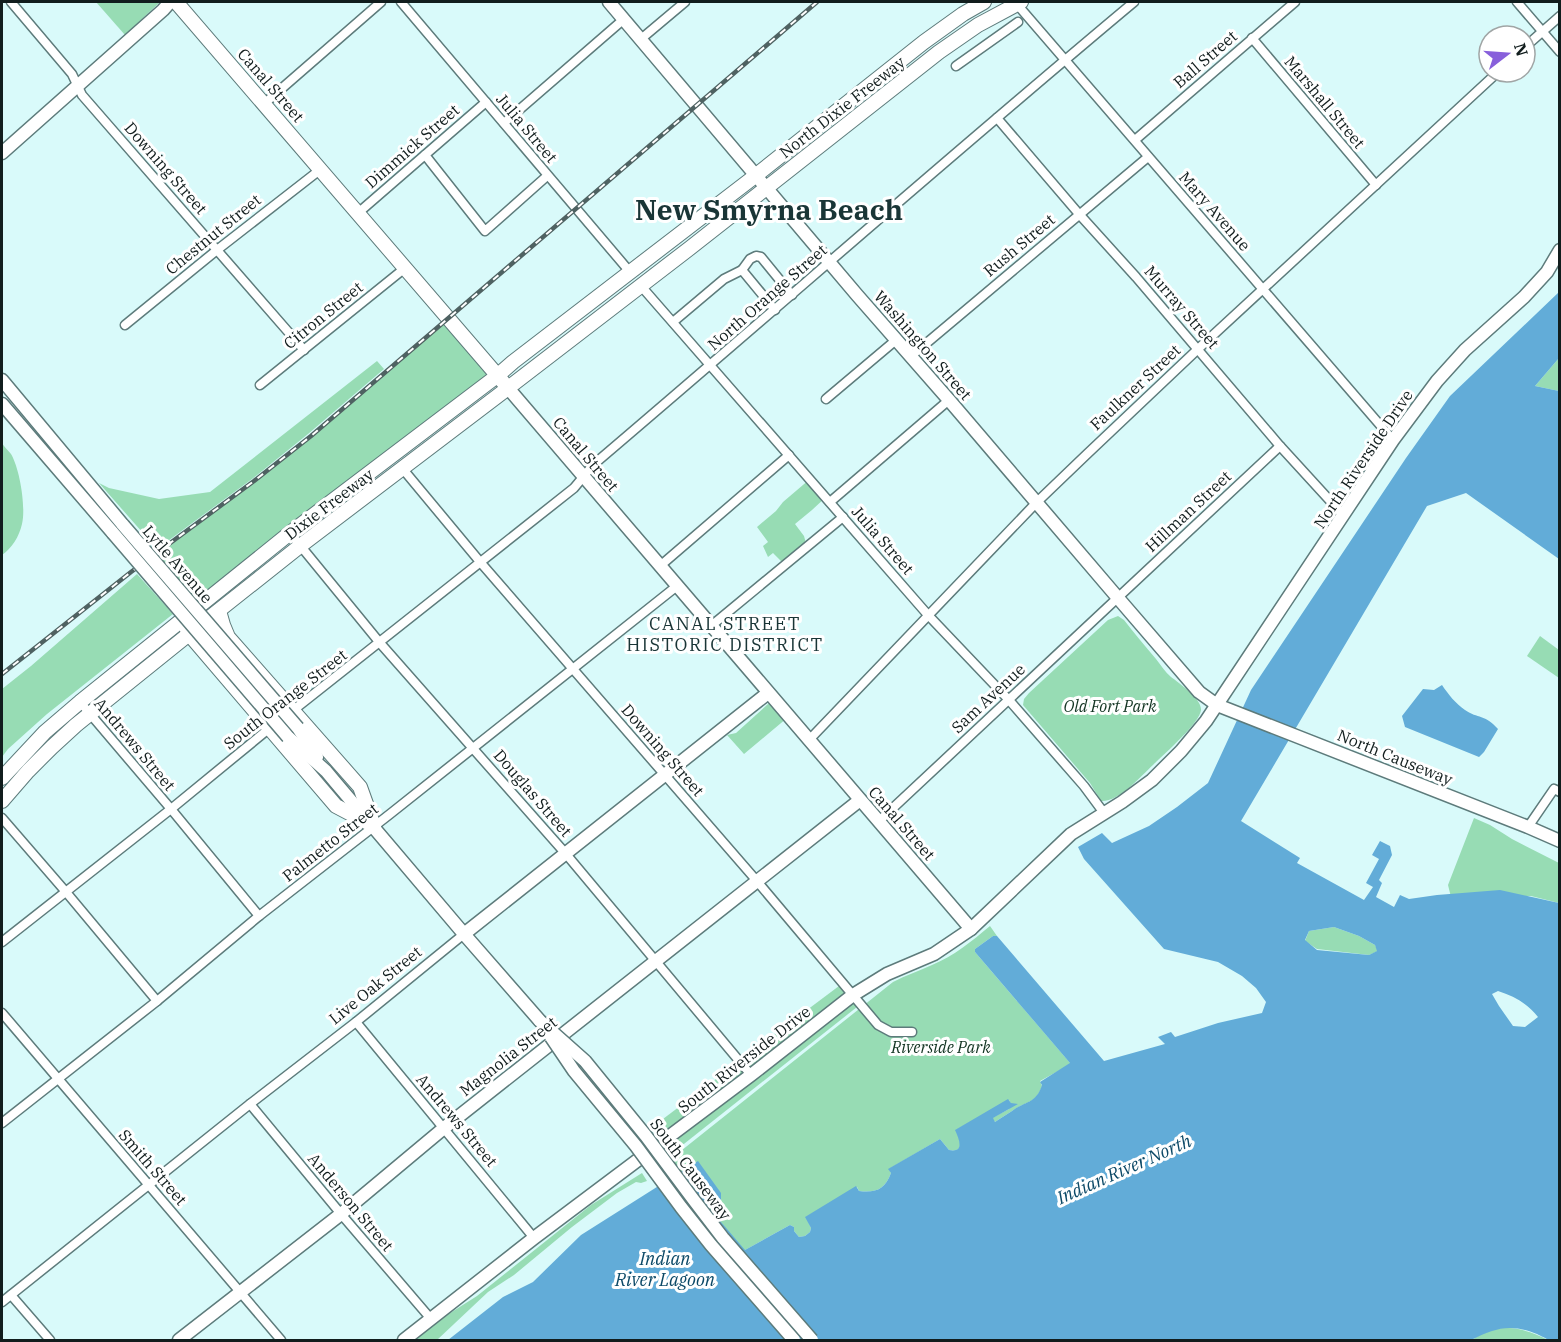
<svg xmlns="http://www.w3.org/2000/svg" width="1561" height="1342" font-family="'IBM Plex Serif',serif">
<rect width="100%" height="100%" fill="#d9fafa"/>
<g fill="#97dcb4">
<polygon points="96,2 160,2 125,35"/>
<polygon points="448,318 497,376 197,608 151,558 254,481 311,436"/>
<polygon points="1559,358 1559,391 1535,386"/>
<polygon points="377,361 384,369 308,434 252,479 157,549 99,483 109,488 159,499 210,492"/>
<path d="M2 443C4 447 8 450 11 454 20 469 26 508 22 524 19 537 12 548 2 555Z"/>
<polygon points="810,479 826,497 812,510 795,524 804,536 807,547 785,565 773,553 768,557 763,546 768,542 757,527 776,511 783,502"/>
<polygon points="137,574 173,614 47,714 8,749 2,757 2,689 31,666"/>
<path d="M1118 616 1124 620C1134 633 1145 646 1156 659 1161 665 1165 672 1171 677 1179 683 1202 699 1201 710 1200 723 1163 755 1153 765 1140 777 1119 802 1101 801L1090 783 1023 705 1024 699 1029 693 1108 620Z"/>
<polygon points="1540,636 1559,650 1559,678 1527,656"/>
<polygon points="768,704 774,705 787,718 744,754 727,735 736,733"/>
<polygon points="1474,818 1490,825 1512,839 1559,863 1559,903 1531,896 1451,897 1448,885"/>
<path d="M990 926 997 936H993L975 949V952L1071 1064 1040 1081 1042 1086C1036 1104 1026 1101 1012 1111 1007 1114 1001 1118 995 1122L992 1118 1009 1109 1011 1104 1009 1100 956 1130C959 1138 966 1153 949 1150L940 1139 889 1169 891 1173C885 1190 875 1193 859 1191L857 1187 806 1217 811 1228 810 1232 805 1236 799 1237 794 1231V1227L790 1225 729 1259 662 1166 893 982C906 975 919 971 932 965 954 956 972 941 990 926Z"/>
<polygon points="1334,927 1359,936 1375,945 1378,951 1369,955 1317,949 1305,941 1309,931"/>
<polygon points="839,986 846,995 752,1069 743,1058"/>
<polygon points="852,1001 857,1007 670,1155 664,1146"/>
<polygon points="736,1064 745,1075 659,1139 651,1128"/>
<polygon points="642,1173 647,1181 641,1183 636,1182 617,1193 572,1227 514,1275 488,1292 437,1340 412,1340 436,1322 477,1296 591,1205"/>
<path d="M1499 1328C1518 1327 1532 1332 1548 1340H1472L1481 1334Z"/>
</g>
<g fill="#62acd8" fill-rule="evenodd">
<path d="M1559 292V358L1535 386 1559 391V559L1466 493 1427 506 1241 821 1300 858 1297 863 1364 900 1373 887 1366 883 1379 859 1372 855 1380 841 1390 846 1392 855 1379 880 1382 883 1376 897 1394 907 1400 895 1409 899 1437 895 1500 890 1559 903V1340C1545 1340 1548 1339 1537 1334 1510 1323 1495 1328 1471 1340H448L503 1297 533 1282 581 1235 698 1161 721 1193V1200L709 1208 745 1250 790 1225 794 1227V1231L799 1237 805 1236 810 1232 811 1228 805 1217 856 1186 859 1191C875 1193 885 1190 891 1173L888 1169 940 1139 949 1150C965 1153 959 1139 955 1130L1008 1099 1011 1103 1018 1104 993 1118 995 1122C1001 1118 1007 1114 1012 1111 1025 1101 1036 1104 1042 1085L1040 1082 1070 1063 975 952V949L993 936H997L1104 1061 1165 1044 1158 1037 1171 1032 1175 1037 1218 1023 1262 1013 1266 1002 1256 988 1242 976 1218 962 1164 949 1084 859 1078 847 1102 833 1112 843 1149 826 1177 807 1208 783 1251 690 1406 458 1450 396ZM1334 927 1359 936 1375 945 1377 951 1369 955 1317 950 1305 940 1309 931ZM1498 991C1514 996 1528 1004 1538 1017L1525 1027 1513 1026 1499 1006 1492 994Z"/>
<path d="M1442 685C1448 694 1456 704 1465 710 1478 719 1485 714 1498 729L1484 752 1479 757 1405 727 1402 716 1423 689 1434 690Z"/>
</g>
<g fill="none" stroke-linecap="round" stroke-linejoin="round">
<defs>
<g id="street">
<polyline points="11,2 72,74 82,95 304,350"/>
<polyline points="401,2 630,272"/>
<polyline points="1015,2 1393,440"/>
<polyline points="1517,2 1560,52"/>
<polyline points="1252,38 1376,185"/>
<polyline points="641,39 685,2"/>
<polyline points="1525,47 1560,16"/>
<polyline points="956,66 1018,22"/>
<polyline points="265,103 381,2"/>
<polyline points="997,118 1079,214 1136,277 1280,446 1344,516"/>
<polyline points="504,123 624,19"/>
<polyline points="1135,140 1295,2"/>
<polyline points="425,155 485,231 547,176"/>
<polyline points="358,213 486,102"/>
<polyline points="742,270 750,259 756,256 761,257 792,295"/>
<polyline points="641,286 928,615 1008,699 1084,786 1104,813"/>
<polyline points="673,322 724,279 742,270 775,310"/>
<polyline points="125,325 217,250 321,169"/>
<polyline points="910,357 1148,157"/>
<polyline points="260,385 405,268"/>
<polyline points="826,399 896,340"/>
<polyline points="402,468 481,563 756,880 878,1025 891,1032 912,1032"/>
<polyline points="830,502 949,400"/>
<polyline points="290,533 380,643 566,854 751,1075"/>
<polyline points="660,566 789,455"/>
<polyline points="711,626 843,517"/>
<polyline points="80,702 171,809 259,916"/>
<path d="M291 712 574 488 593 465C774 311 952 154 1134 2"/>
<polyline points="809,740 1037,502 1086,455 1198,349 1498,72"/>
<polyline points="2,818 66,892 157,1001"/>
<polyline points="879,821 1280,446"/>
<polyline points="1528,827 1554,789 1560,792"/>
<polyline points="2,942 171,809 271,727"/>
<polyline points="2,1013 281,1340"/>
<polyline points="356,1022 534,1238"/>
<polyline points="250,1104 341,1214 431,1319"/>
<polyline points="2,1123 157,1001 259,916 390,814 677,586"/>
<polyline points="11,1295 50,1340"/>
<polyline points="2,1302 250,1104 356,1022 464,934"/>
</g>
<g id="secondary">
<polyline points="609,2 857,295 949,400 1118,598 1199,692 1217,705 1528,827 1560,841"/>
<polyline points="2,153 163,10 170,2"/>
<polyline points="2,380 123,525"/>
<polyline points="508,388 971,929"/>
<polyline points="2,404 113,533"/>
<polyline points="298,728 317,757"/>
<polyline points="288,737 326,771 336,783 464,934 540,1021"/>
<polyline points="464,934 768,693"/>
<polyline points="179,1340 341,1214 444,1128 860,800"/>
<polyline points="404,1340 534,1238 751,1075 853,995 887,974 934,954 971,929 1071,834 1122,802 1152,780 1181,751 1206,721 1393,440 1437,381 1465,350 1524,297 1547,272 1560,250"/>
</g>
<g id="primary">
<polyline points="176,2 503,382"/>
<polyline points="219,611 223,625 228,637 360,787 374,826"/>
<polyline points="186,627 189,634 336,806 374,826"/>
<polyline points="2,778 45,732 80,702 290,533 497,376 513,362 750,180 924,42 963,14 984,2"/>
<polyline points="2,801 28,771 52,747 76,725 189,634 300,546 508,388 690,248 939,52 978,25 1021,2"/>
</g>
</defs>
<use href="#street" stroke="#5d7b7b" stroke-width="11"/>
<use href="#secondary" stroke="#5d7b7b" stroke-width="15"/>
<use href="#primary" stroke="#5d7b7b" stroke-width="16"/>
<use href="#street" stroke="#fff" stroke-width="8"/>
<use href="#secondary" stroke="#fff" stroke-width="12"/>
<use href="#primary" stroke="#fff" stroke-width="14"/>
<defs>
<polyline id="rail" points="2,674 131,572 254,481 311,436 817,2"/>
</defs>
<use href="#rail" stroke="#4f6262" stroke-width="4.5"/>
<use href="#rail" stroke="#fff" stroke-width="2" stroke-dasharray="7" stroke-linecap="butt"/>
<defs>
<g id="secondary-bridge">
<polyline points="123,525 298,728"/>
<polyline points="113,533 288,737"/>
<polyline points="540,1021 585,1061 646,1136 693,1199 723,1238 812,1340"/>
<polyline points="551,1037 574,1071 636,1146 681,1207 711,1245 794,1340"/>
</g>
</defs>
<use href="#secondary-bridge" stroke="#5d7b7b" stroke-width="15" stroke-linecap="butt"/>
<use href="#secondary-bridge" stroke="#fff" stroke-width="12"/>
</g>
<g text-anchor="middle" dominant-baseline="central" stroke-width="6" stroke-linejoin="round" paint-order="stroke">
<g font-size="16" fill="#111d1d" stroke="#fff">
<text transform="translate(1205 59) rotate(-41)">Ball Street</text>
<text transform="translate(271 85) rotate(49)">Canal Street</text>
<text transform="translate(1325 102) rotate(50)">Marshall Street</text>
<text transform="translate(842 107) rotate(-38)">North Dixie Freeway</text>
<text transform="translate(527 128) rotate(50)">Julia Street</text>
<text transform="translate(412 146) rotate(-41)">Dimmick Street</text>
<text transform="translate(166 168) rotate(49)">Downing Street</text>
<text transform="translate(1215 211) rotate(49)">Mary Avenue</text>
<text transform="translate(213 234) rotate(-39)">Chestnut Street</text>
<text transform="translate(1019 245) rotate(-40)">Rush Street</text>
<text transform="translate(767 297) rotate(-41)">North Orange Street</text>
<text transform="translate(1182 307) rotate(49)">Murray Street</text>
<text transform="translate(323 315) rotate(-39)">Citron Street</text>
<text transform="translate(923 345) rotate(49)">Washington Street</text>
<text transform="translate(1135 387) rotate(-43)">Faulkner Street</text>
<text transform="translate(586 454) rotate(50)">Canal Street</text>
<text transform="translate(1363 459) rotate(-56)">North Riverside Drive</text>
<text transform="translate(329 504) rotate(-37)">Dixie Freeway</text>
<text transform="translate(1188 511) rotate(-43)">Hillman Street</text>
<text transform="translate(883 540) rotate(49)">Julia Street</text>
<text transform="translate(178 564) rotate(49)">Lytle Avenue</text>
<text transform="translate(988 698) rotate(-43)">Sam Avenue</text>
<text transform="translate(285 699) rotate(-38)">South Orange Street</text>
<text transform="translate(135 744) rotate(50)">Andrews Street</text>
<text transform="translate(663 750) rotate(49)">Downing Street</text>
<text transform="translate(1395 757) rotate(22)">North Causeway</text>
<text transform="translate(533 793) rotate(49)">Douglas Street</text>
<text transform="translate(902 823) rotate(49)">Canal Street</text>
<text transform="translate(330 842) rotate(-38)">Palmetto Street</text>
<text transform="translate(375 985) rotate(-39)">Live Oak Street</text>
<text transform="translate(508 1056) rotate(-38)">Magnolia Street</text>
<text transform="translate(744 1059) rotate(-38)">South Riverside Drive</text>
<text transform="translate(457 1120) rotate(50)">Andrews Street</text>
<text transform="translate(153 1167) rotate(49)">Smith Street</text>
<text transform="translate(691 1169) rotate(53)">South Causeway</text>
<text transform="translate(351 1202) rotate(50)">Anderson Street</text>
</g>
<g font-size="16" font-style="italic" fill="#123422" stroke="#fff">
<text x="1110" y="706">Old Fort Park</text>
<text x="941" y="1047">Riverside Park</text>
</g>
<g font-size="18" letter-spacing="1.5" fill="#193536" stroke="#fff">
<text x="725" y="623">CANAL STREET<tspan x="725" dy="21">HISTORIC DISTRICT</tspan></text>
</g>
<g font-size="18" font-style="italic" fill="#0c4967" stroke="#fff">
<text transform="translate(1124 1169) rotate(-24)">Indian River North</text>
<text x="665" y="1258">Indian<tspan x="665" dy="21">River Lagoon</tspan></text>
</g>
<g font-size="28" font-weight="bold" fill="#193536" stroke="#fff">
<text x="769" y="209">New Smyrna Beach</text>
</g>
</g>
<rect width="1561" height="1342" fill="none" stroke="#111d1d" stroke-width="6"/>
<g transform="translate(1507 54) rotate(73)"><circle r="28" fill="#ffffff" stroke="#a0a5a5" stroke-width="1.5"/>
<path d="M0-4.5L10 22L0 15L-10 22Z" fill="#8860db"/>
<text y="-9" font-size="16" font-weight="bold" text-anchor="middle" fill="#111d1d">N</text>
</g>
</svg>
